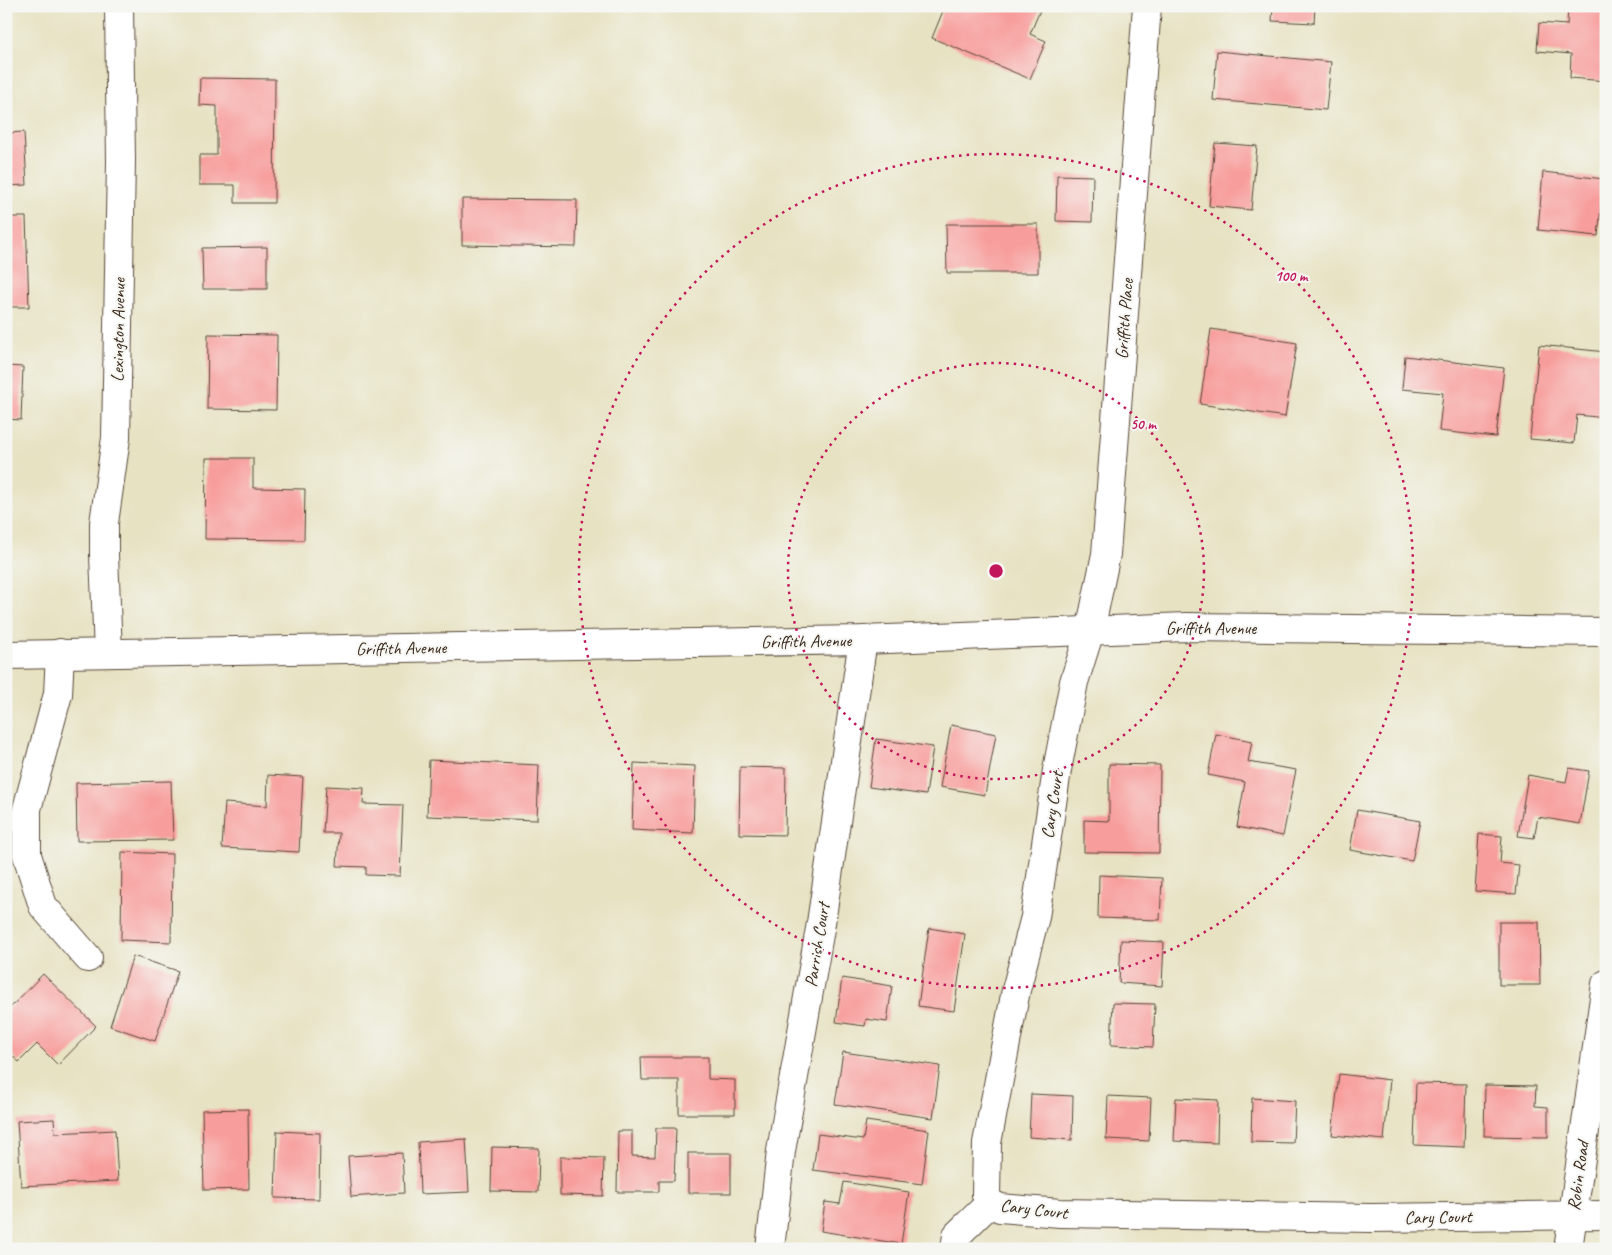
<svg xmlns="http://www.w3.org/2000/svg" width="1612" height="1255" font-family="Caveat,sans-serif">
<rect width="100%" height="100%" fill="#f6f6f2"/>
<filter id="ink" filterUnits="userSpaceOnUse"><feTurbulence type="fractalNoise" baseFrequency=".02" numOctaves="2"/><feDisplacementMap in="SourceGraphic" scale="10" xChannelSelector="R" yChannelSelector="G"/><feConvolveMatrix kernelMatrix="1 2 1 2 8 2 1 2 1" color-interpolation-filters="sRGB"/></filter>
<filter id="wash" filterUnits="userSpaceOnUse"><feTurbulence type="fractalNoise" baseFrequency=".0096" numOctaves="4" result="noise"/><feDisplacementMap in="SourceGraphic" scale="20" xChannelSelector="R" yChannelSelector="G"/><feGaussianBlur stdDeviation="1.12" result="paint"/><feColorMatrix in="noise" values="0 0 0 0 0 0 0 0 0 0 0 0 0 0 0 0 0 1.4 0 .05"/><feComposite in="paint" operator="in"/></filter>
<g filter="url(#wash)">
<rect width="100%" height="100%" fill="#e7e2c2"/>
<g id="blocks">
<g fill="#f79e9c">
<polygon points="945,6 1037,6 1041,8 1030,34 1046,41 1030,79 932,38"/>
<polygon points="1273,6 1315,6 1314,23 1272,21"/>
<polygon points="1568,6 1606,6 1606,81 1570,78 1571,54 1537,51 1539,23 1567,25"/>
<polygon points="1217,51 1331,62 1326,110 1213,100"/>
<polygon points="200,78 275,79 274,203 235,203 235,185 199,185 199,155 217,155 217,106 199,105"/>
<polygon points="24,132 27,185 6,186 6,133"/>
<polygon points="1215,143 1257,146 1251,210 1209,206"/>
<polygon points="1543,172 1604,179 1598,236 1538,230"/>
<polygon points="1057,175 1093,176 1092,222 1056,221"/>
<polygon points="462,199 577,200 576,247 462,245"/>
<polygon points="6,217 26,217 29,307 6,307"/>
<polygon points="946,224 1038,224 1038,273 947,273"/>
<polygon points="267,247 267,289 203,289 202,248"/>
<polygon points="1211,329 1297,343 1285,417 1200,404"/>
<polygon points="208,334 277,335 276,410 207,409"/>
<polygon points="1539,345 1606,352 1606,418 1577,415 1574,443 1530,439"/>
<polygon points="1405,356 1504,368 1496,437 1439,431 1443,393 1402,389"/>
<polygon points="6,366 23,367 21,420 6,419"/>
<polygon points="206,458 253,458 253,488 305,489 304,540 205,539"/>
<polygon points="951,725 996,734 985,795 940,787"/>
<polygon points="1216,734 1252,741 1248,762 1296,770 1283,836 1237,827 1245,782 1208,775"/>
<polygon points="876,739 933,747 926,795 869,787"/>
<polygon points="429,760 539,765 537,820 427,816"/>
<polygon points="634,763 695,766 693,833 632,830"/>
<polygon points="1109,764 1160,765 1159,853 1084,852 1084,820 1109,821"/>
<polygon points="740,767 786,768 785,835 739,834"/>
<polygon points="1569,768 1589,771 1580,824 1538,817 1534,838 1518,836 1528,775 1566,782"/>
<polygon points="268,775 303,777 299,852 222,848 225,803 267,806"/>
<polygon points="171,781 173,840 77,841 76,783"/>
<polygon points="326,786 364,788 363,804 403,805 400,876 366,875 366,867 337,866 339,833 323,833"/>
<polygon points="1357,810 1420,821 1412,861 1350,850"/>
<polygon points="1479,834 1502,836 1500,863 1519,865 1516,894 1475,891"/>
<polygon points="122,852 172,854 171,942 121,940"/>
<polygon points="1099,875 1162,878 1160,920 1098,918"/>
<polygon points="1499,922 1539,922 1540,985 1499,985"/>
<polygon points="929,928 965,934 954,1011 918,1006"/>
<polygon points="1121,940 1164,942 1162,986 1119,983"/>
<polygon points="133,956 178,971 155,1041 110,1026"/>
<polygon points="43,974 96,1026 58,1065 37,1044 19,1062 6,1050 6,1012"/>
<polygon points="842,978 892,986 887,1022 866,1019 865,1026 836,1022"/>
<polygon points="1113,1003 1155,1004 1153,1047 1111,1045"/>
<polygon points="843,1052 940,1066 933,1118 835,1104"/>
<polygon points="641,1057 708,1057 708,1079 735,1080 735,1114 679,1114 679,1080 642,1080"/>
<polygon points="1339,1074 1390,1080 1384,1140 1332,1135"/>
<polygon points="1416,1083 1466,1084 1464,1147 1414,1145"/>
<polygon points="1485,1085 1536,1086 1535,1106 1548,1107 1548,1137 1484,1136"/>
<polygon points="1031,1094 1073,1096 1072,1140 1029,1137"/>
<polygon points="1108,1096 1151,1098 1149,1141 1106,1139"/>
<polygon points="1176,1098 1218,1100 1217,1143 1174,1141"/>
<polygon points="1252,1098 1295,1101 1293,1143 1251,1142"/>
<polygon points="248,1109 249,1189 204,1190 202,1110"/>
<polygon points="54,1119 55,1133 115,1130 118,1181 21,1186 17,1121"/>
<polygon points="866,1121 929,1130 922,1184 813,1170 818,1134 863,1140"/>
<polygon points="656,1128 676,1128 674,1181 659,1181 659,1192 617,1192 618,1131 632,1131 632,1156 655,1157"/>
<polygon points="277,1131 320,1133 319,1199 275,1198"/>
<polygon points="466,1139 469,1192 420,1194 418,1142"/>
<polygon points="492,1147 539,1148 538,1192 491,1191"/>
<polygon points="402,1153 404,1193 351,1197 348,1156"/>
<rect x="688" y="1153" width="43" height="40"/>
<polygon points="560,1157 604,1158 603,1196 560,1195"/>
<polygon points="844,1182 909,1192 901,1244 821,1231 825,1202 840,1204"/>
</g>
</g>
</g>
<g filter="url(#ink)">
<use href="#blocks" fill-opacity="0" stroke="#554637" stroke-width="1"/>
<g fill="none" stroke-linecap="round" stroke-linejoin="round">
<defs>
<g id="minor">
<polyline points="1147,6 1106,554 1090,631 1074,682 1057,770 1035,917 1016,990 987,1143 986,1195 990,1203 1000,1208 1060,1213 1370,1218 1606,1215"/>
<polyline points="60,653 58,694 27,809 27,855 43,906 88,958"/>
<polyline points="108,653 104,555 104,523 116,438 121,161 119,6"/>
<polyline points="6,655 863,640 1186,627 1606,632"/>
<polyline points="770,1249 781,1151 821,923 863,640"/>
<polyline points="955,1249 957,1235 990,1203"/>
<polyline points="1568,1249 1606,984"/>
</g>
</defs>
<use href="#minor" stroke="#554637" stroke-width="30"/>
<use href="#minor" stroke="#fff" stroke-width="28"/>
</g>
</g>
<g fill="none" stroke="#c2185b" stroke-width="2.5" stroke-dasharray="2.5 5">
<circle cx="996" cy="571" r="208"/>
<circle cx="996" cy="571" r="417"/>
</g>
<g text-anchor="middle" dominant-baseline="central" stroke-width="4" stroke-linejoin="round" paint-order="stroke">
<g font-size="18" fill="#3b2a1e" stroke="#f6f6f2">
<text transform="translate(1124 319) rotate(-86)">Griffith Place</text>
<text transform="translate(118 330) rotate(-89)">Lexington Avenue</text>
<text x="1211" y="628">Griffith Avenue</text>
<text transform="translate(806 641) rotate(-1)">Griffith Avenue</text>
<text transform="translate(401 648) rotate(-1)">Griffith Avenue</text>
<text transform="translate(1052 805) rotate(-81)">Cary Court</text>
<text transform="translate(817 945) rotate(-81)">Parrish Court</text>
<text transform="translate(1578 1176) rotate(-82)">Robin Road</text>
<text transform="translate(1034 1209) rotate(7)">Cary Court</text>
<text transform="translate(1438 1217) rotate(-1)">Cary Court</text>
</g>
</g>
<circle cx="996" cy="571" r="8" fill="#c2185b" stroke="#f6f6f2" stroke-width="2.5"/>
<g font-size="15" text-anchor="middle" font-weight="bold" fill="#c2185b" stroke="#f6f6f2" stroke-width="4" stroke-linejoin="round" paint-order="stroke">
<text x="1291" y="281">100 m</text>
<text x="1143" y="429">50 m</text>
</g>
<rect width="1612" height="1255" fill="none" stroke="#f6f6f2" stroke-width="25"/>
</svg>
